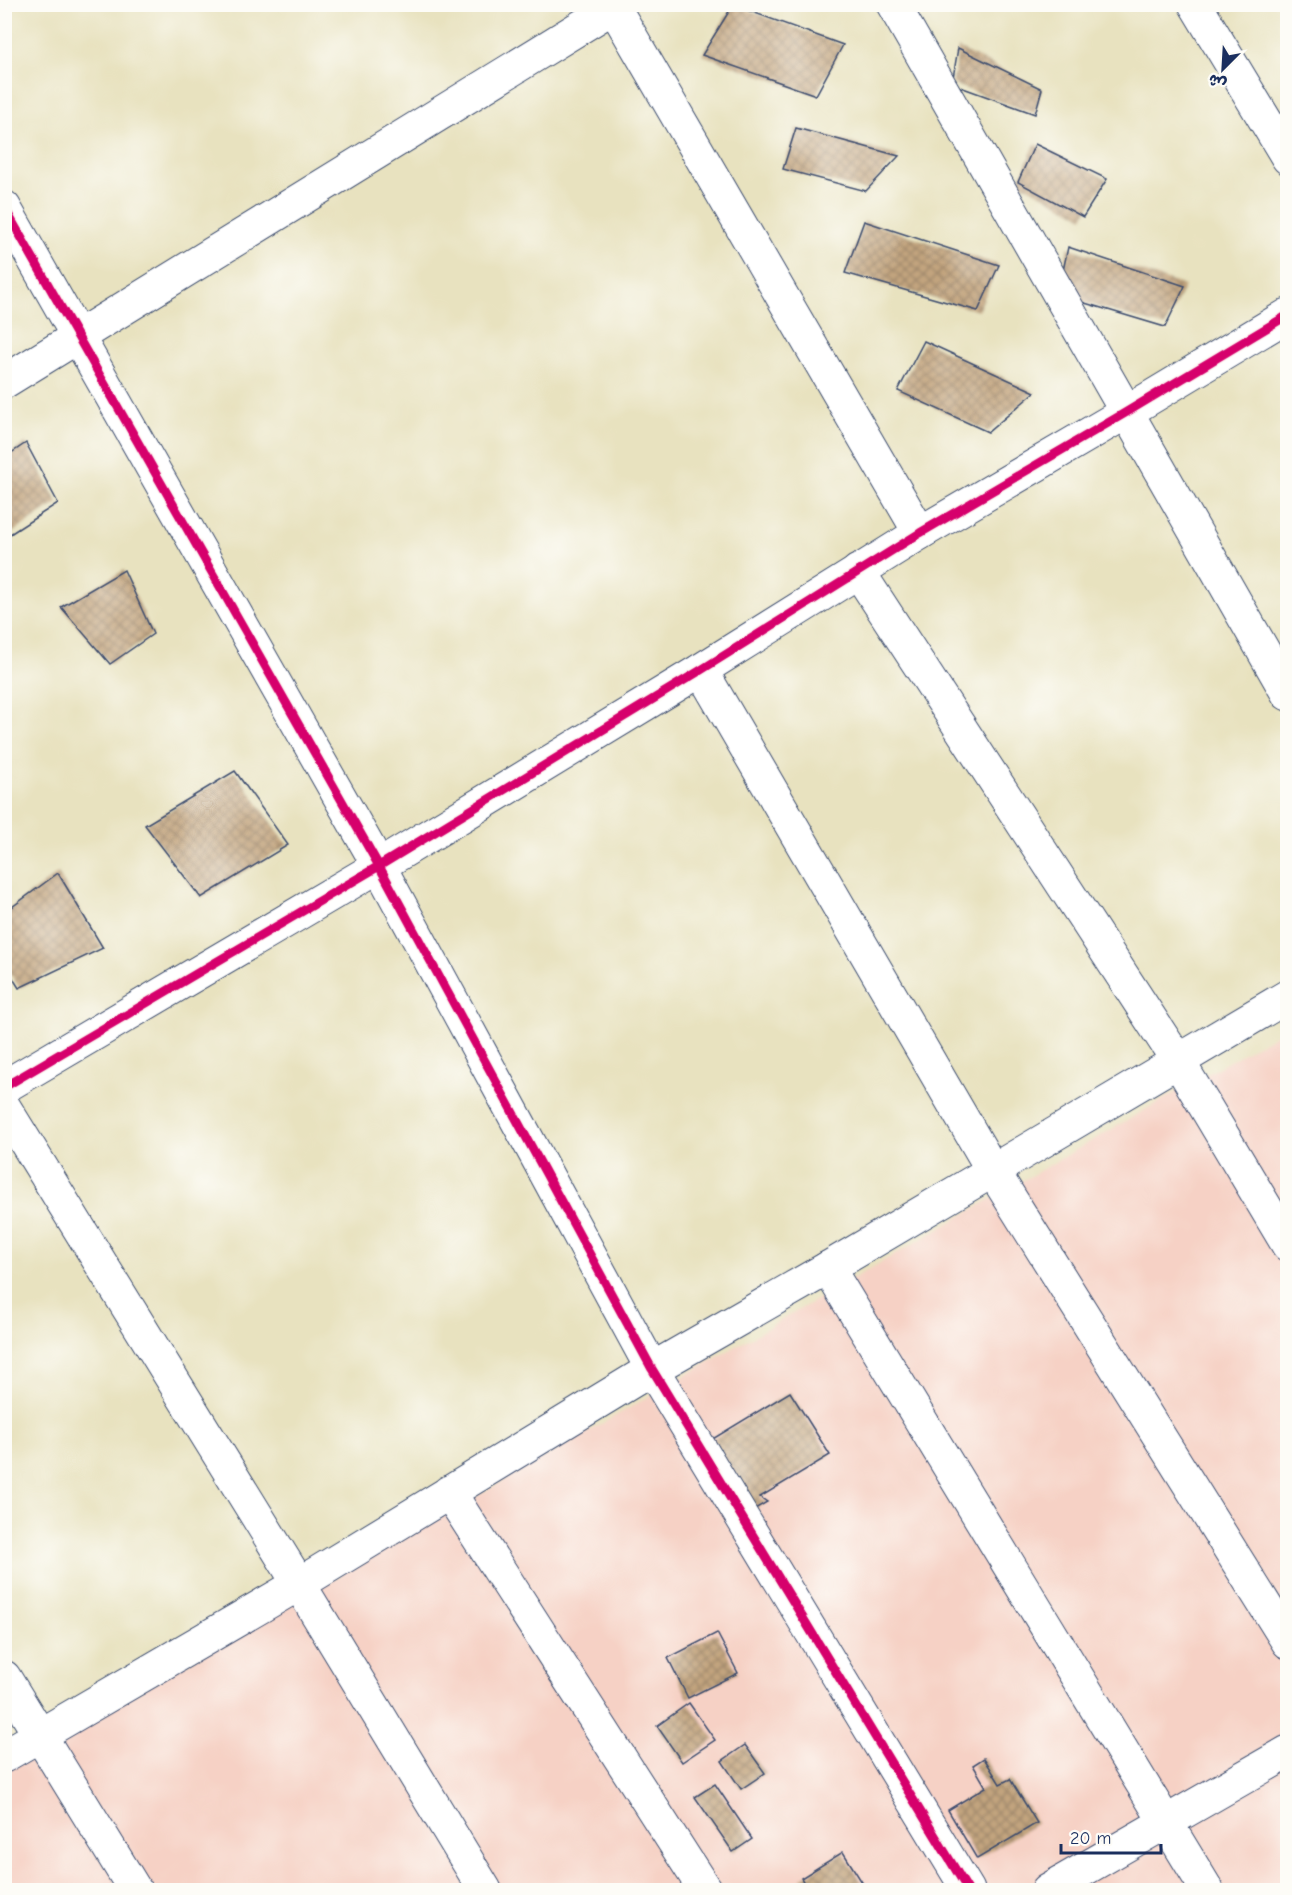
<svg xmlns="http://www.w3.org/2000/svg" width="1292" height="1895" font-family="'Comic Neue','Playpen Sans Arabic',sans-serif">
<defs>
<pattern id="building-cross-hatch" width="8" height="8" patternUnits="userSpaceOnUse" patternTransform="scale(1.5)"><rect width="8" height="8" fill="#c2a47e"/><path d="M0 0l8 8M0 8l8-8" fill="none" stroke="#9d866a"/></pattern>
</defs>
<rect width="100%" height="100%" fill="#fdfcf7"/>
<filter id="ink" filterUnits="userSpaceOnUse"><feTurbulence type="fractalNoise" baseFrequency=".0167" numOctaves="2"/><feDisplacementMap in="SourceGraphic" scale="12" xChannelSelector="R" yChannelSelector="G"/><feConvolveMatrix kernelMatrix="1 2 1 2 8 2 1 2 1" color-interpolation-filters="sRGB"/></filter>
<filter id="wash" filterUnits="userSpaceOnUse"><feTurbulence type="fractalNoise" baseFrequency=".008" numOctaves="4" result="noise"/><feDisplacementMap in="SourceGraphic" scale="24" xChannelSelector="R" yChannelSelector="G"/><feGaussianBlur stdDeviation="1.35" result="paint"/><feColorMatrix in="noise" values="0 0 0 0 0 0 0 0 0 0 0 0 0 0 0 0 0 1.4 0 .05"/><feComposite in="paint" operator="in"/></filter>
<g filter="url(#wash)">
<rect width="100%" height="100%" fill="#e8e2bf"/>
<polygon fill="#f6d1c5" points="1287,1028 1287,1890 5,1890 4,1769"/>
<g id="blocks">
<g fill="url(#building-cross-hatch)">
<polygon points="733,5 843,45 816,95 702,55"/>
<polygon points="958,48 1042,89 1035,114 952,84"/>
<polygon points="796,128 899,156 866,191 783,169"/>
<polygon points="1035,144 1107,179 1083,217 1018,182"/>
<polygon points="864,221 999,265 978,311 845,273"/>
<polygon points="1068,247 1185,286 1165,327 1058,295"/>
<polygon points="924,341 1035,392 988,432 898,391"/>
<polygon points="26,443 58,503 4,538 4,458"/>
<polygon points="124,570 153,634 110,664 61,607"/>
<polygon points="235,771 288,845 201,898 145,825"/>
<polygon points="58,873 103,948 19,988 4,964 4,913"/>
<polygon points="790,1392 830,1455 760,1497 767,1502 748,1513 706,1443"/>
<polygon points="717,1633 738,1673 688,1698 668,1658"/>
<polygon points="689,1703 715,1740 682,1762 657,1726"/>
<polygon points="745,1745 765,1773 741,1789 722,1761"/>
<polygon points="984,1758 1000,1784 1010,1779 1037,1823 977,1859 948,1810 986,1787 973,1765"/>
<polygon points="715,1784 752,1839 733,1852 695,1797"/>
<polygon points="843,1852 865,1887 859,1890 808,1890 801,1878"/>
</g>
</g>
</g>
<g filter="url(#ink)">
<use href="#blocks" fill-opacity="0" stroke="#3a4a6d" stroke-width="1.5"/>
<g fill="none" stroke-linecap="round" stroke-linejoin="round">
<defs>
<g id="minor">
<polyline points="612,4 920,533"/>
<polyline points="893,4 1288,694"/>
<polyline points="4,207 379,866 652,1369 968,1890"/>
<polyline points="4,382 618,4"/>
<polyline points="858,571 1178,1061 1288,1245"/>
<polyline points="701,670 993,1171 1288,1642"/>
<polyline points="4,1087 379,866 701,670 920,533 1125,413 1288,315"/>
<polyline points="4,1107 299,1584 485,1890"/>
<polyline points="828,1268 1207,1890"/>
<polyline points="449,1492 705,1890"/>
<polyline points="4,1677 135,1890"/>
<polyline points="4,1756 299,1584 652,1369 828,1268 1288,996"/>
</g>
<polyline id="tertiary" points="1048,1890 1288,1752"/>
<polyline id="secondary" points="1195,4 1288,158"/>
</defs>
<use href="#minor" stroke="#3a4a6d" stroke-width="35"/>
<use href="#tertiary" stroke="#3a4a6d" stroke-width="35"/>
<use href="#secondary" stroke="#3a4a6d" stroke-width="35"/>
<use href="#minor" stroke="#fff" stroke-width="33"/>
<use href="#tertiary" stroke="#fff" stroke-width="33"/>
<use href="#secondary" stroke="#fff" stroke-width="33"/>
<defs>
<g id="cycleway">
<polyline points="4,207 379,866 652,1369 968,1890"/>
<polyline points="4,1087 379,866 701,670 920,533 1125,413 1288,315"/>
</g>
</defs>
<use href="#cycleway" stroke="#fdfcf7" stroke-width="13"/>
<use href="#cycleway" stroke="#d6006c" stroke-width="9"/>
</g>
</g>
<rect width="1292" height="1895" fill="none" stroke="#fdfcf7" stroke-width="24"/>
<g transform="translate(1223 69) rotate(204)" stroke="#fdfcf7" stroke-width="4.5" paint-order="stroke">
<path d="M0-4.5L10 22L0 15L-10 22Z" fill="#1b2f5e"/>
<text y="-9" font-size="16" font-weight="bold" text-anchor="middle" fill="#1b2f5e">ش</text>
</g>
<path d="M1061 1844v9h100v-9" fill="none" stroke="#1b2f5e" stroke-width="3"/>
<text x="1070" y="1844" font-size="18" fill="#1b2f5e" stroke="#fdfcf7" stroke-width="4.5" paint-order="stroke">20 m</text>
</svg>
